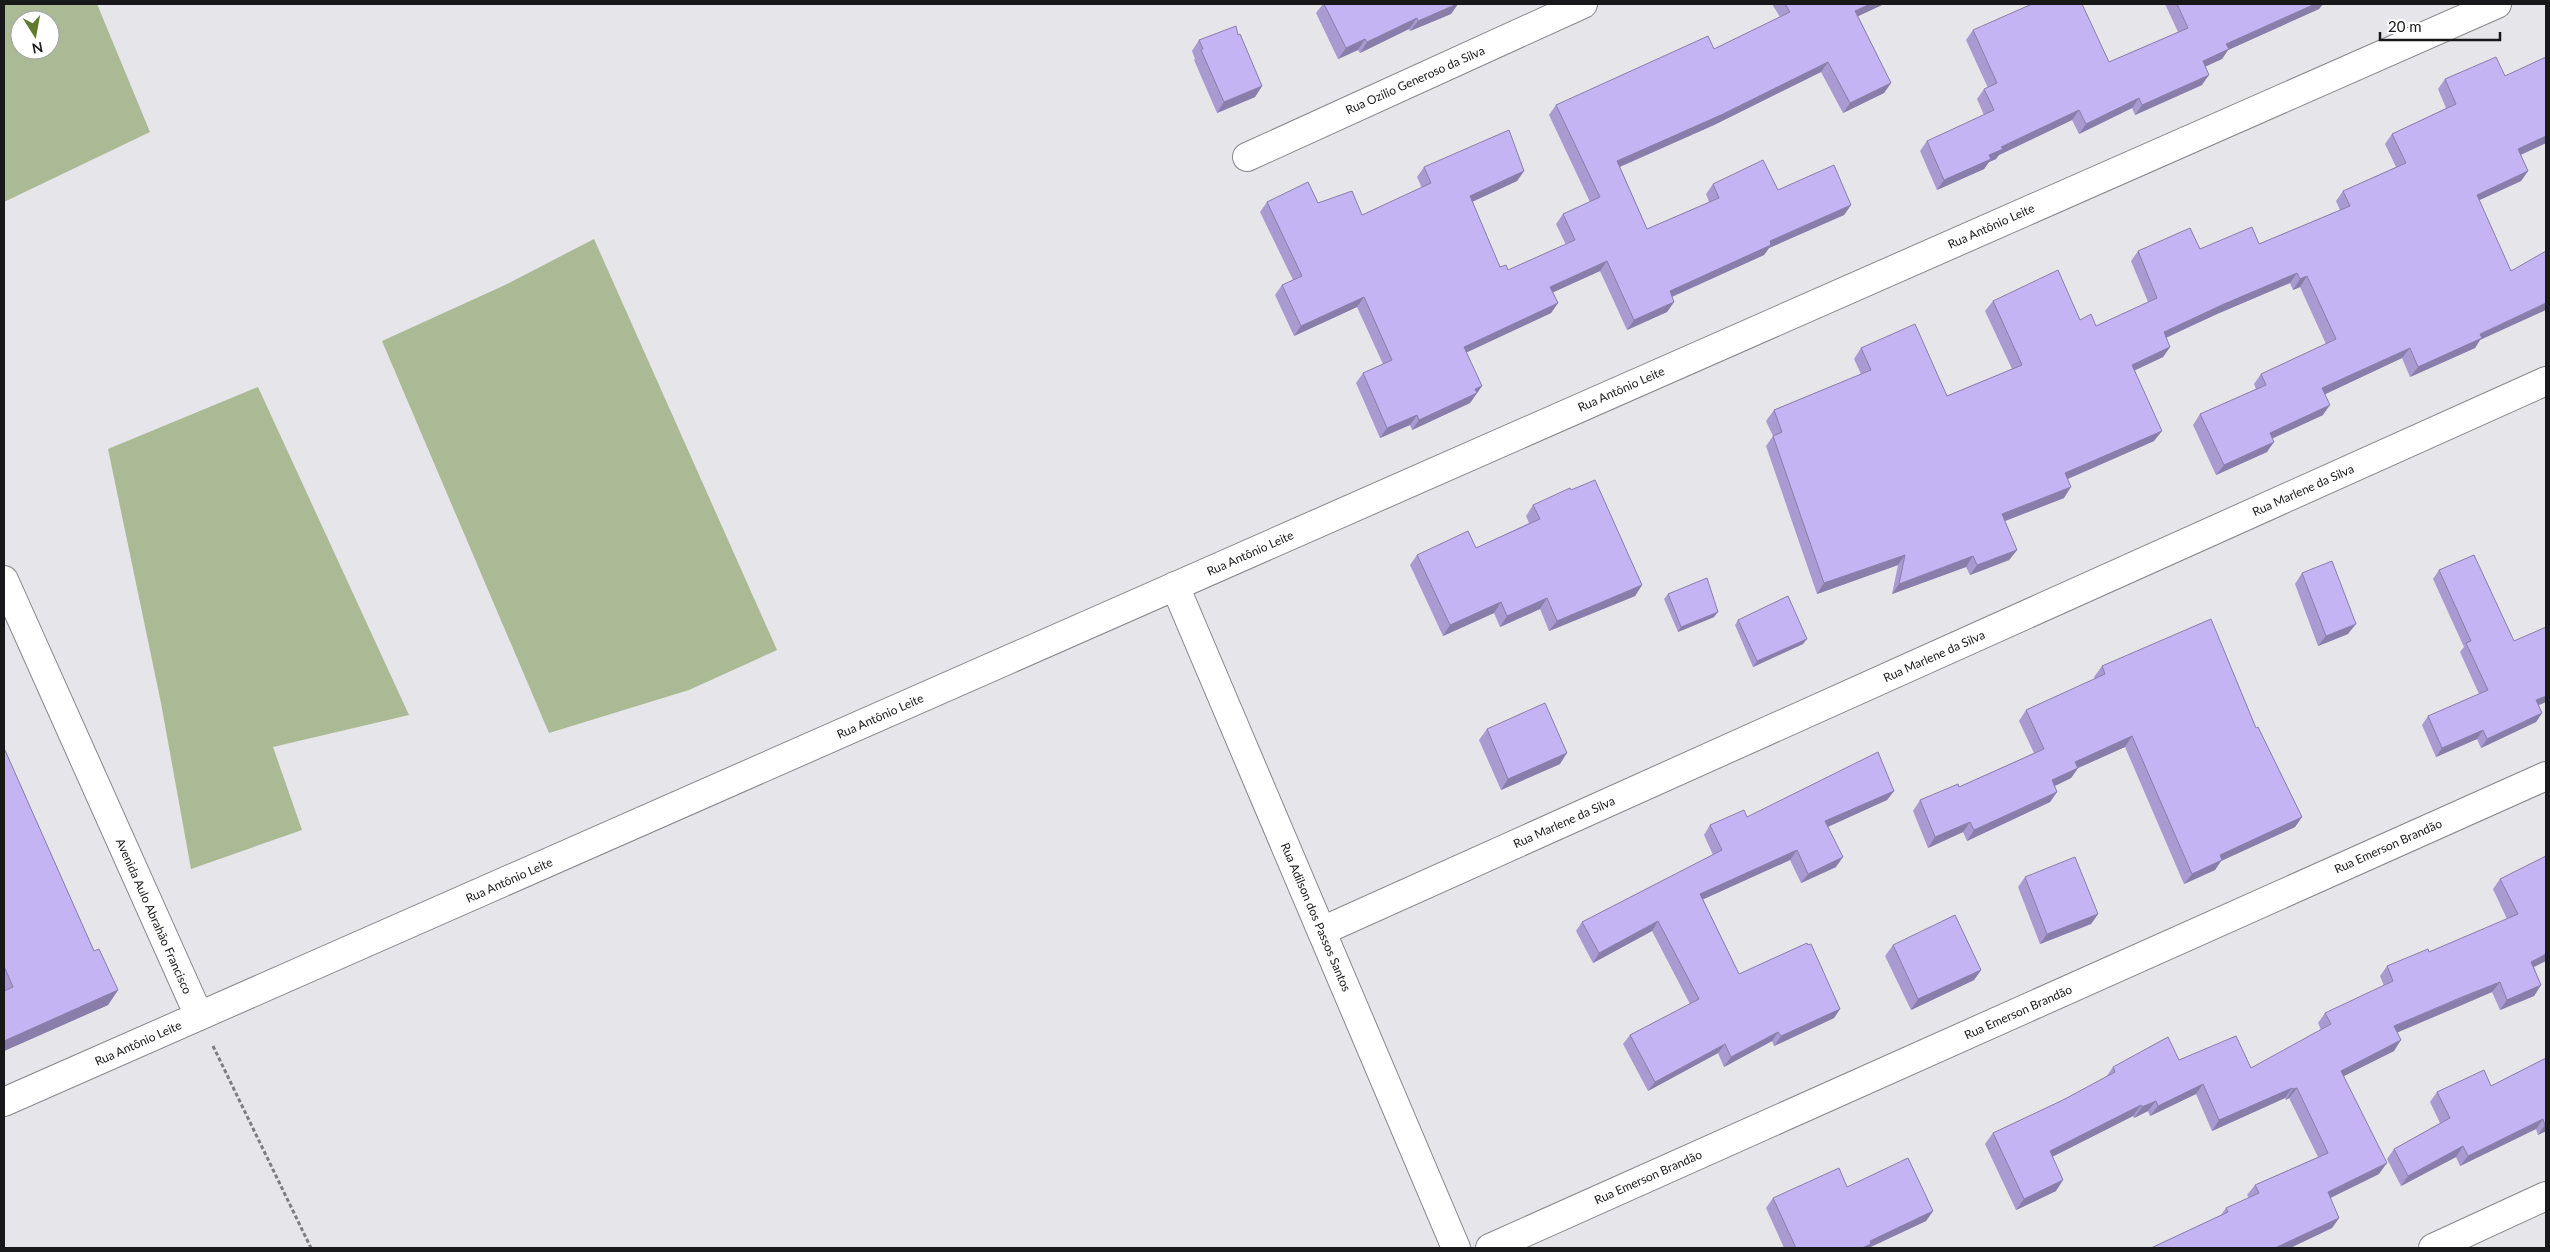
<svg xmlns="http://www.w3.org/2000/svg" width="2550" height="1252" font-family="Lato,sans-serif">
<rect width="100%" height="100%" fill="#e6e5ea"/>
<g fill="#aaba94" fill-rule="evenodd">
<path d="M4 4H97L150 132 4 202ZM20 20H50V50H20Z"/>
<polygon points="594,239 777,650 689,690 549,733 382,341 505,285"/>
<polygon points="258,387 409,715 273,747 302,830 191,869 161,703 108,449"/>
</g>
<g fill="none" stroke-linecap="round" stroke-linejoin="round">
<defs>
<g id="street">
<polyline points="1247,157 1583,4"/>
<polyline points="4,580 199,1016"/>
<polyline points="1175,586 1456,1248"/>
<polyline points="1322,931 2546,381"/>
<polyline points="4,1102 2497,4"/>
<polyline points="1490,1248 2546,776"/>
<polyline points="2433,1248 2546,1196"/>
</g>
</defs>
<use href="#street" stroke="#87868b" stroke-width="30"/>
<polyline stroke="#7d7c80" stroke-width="3" stroke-dasharray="4 2.5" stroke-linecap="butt" points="213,1046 311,1248"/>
<use href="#street" stroke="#fff" stroke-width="28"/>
</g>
<g fill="#a99bd1">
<polygon points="1323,4 1458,4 1451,14 1410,31 1409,29 1360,53 1358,50 1338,59 1316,13"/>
<polygon points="1772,4 1884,4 1858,16 1891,83 1884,93 1843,113 1821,72 1714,125 1620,167 1647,229 1709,202 1706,194 1713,184 1778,190 1851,205 1844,215 1769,248 1764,255 1672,297 1674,302 1667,312 1627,330 1600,271 1553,292 1558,303 1551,313 1466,352 1482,386 1470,403 1412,430 1410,425 1380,438 1356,383 1363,373 1383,364 1357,307 1294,336 1275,295 1282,285 1293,280 1260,212 1267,202 1318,203 1362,215 1422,188 1417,177 1424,167 1524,171 1517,181 1472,202 1500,267 1508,270 1566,245 1556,224 1563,214 1590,202 1549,115 1556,105 1714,49 1780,17"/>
<polygon points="2165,4 2323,4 2319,9 2228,50 2222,59 2205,66 2202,85 2135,115 2132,108 2079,134 2072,120 1999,155 1996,159 1989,162 1984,169 1937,190 1920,151 1927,141 1984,115 1977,99 1984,89 1988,88 1966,40 1973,30 2109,62 2178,32"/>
<polygon points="1238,35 1262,86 1255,97 1217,113 1194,60 1195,59 1192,51 1199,40"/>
<polygon points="2546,57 2546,143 2521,155 2528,171 2521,181 2479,200 2480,340 2475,348 2410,377 2402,358 2325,394 2323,415 2272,438 2267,452 2216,475 2193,425 2200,414 2256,389 2254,384 2261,374 2326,344 2300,287 2293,290 2290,283 2217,314 2166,338 2170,347 2163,357 2135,370 2154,441 2068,479 2064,498 2004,521 2017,550 2009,560 1970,575 1966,567 1892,594 1898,565 1817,594 1766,446 1773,436 1766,421 1774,410 1861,374 1854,359 1861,348 1947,396 2012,369 1985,311 1993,301 2080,320 2096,326 2148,302 2131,261 2138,251 2200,249 2259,244 2340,210 2336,201 2343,191 2396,167 2385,144 2392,134 2446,108 2438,89 2445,79 2505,76"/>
<polygon points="1571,490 1642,585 1635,596 1549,631 1540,609 1500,627 1494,613 1443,636 1410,565 1417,555 1476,548 1529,523 1526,516 1533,505"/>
<polygon points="2439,570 2539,705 2542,713 2536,722 2481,748 2477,739 2436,757 2422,725 2428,716 2479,694 2460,652 2464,647 2433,579"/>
<polygon points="2302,573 2348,634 2318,646 2295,584"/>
<polygon points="1668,594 1714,617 1678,632 1664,599"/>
<polygon points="1738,620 1803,644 1753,667 1735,625"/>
<polygon points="2102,666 2256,728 2302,817 2295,827 2221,861 2215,870 2184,884 2125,747 2078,768 2071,778 2054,786 2057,792 2050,802 1967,841 1963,832 1928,848 1913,811 1920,800 1959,787 2034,753 2019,721 2026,710 2095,679 2094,677"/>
<polygon points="1487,729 1560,764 1501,790 1479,740"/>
<polygon points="4,748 94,951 118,990 108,1005 4,1051"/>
<polygon points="1894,791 1887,800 1828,826 1836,867 1801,883 1790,860 1703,899 1739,974 1840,1009 1834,1018 1774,1046 1772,1041 1724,1067 1718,1053 1648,1091 1623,1044 1630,1035 1690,1004 1652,931 1593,963 1576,931 1582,922 1713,855 1704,835 1710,825 1747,817"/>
<polygon points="2546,856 2534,967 2541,985 2534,996 2500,1010 2492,992 2455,1008 2397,1032 2394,1051 2344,1076 2379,1174 2330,1198 2339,1218 2332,1228 2290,1248 2151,1248 2221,1215 2226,1208 2249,1198 2247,1195 2255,1185 2318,1157 2289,1098 2286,1100 2285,1098 2212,1131 2196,1094 2150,1116 2148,1111 2134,1118 2133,1116 2052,1157 2056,1191 2016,1210 1985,1144 1993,1133 2063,1100 2106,1077 2113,1067 2179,1060 2251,1068 2321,1030 2318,1023 2325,1013 2384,986 2380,976 2387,966 2429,952 2507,919 2493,889 2500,879"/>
<polygon points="2025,877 2098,914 2091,924 2040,944 2018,887"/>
<polygon points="1893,945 1981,970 1974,980 1911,1010 1885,956"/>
<polygon points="2546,1058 2546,1131 2538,1135 2536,1129 2460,1166 2456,1157 2401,1186 2387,1159 2394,1149 2440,1123 2430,1102 2437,1092 2491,1086"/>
<polygon points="1847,1187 1933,1211 1926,1221 1869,1248 1784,1248 1766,1208 1773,1198"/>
</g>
<g fill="#897eaa">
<polygon points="1458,4 1451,14 1410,31 1418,21"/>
<polygon points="1870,4 1884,4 1848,21 1855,11"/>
<polygon points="2315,4 2323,4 2319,9 2228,50 2222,59 2196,71 2203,61 2226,44"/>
<polygon points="1417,18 1409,29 1360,53 1367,42"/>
<polygon points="1365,39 1358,50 1338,59 1346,48"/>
<polygon points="1828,62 1821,72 1714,125 1610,171 1617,161"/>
<polygon points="2209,75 2202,85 2135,115 2142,105"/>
<polygon points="1891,83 1884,93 1843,113 1850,103"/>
<polygon points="1262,86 1255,97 1217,113 1224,102"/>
<polygon points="2139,98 2132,108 2079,134 2086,124"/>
<polygon points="2079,110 2072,120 1999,155 1996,159 1989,162 1984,169 1937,190 1944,180 2001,147"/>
<polygon points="2546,136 2546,143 2511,159 2518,149"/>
<polygon points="1524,171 1517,181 1463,206 1470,196"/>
<polygon points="2528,171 2521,181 2469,205 2477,195"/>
<polygon points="1851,205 1844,215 1769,248 1764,255 1662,301 1670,291 1770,241"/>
<polygon points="1607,261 1600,271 1543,297 1550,287"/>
<polygon points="2297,273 2290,283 2217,314 2156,342 2164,332 2224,304"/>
<polygon points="2307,276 2300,287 2293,290 2300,279"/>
<polygon points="1364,297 1357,307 1294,336 1301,326"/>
<polygon points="1674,302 1667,312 1627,330 1634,320"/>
<polygon points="1558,303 1551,313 1457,357 1464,347"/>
<polygon points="2546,303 2546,310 2480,340 2475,348 2410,377 2418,367 2480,334"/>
<polygon points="2170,347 2163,357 2125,375 2132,365"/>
<polygon points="2410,348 2402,358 2315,399 2322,388"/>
<polygon points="1482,386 1470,403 1412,430 1419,420"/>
<polygon points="2330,405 2323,415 2263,443 2270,433"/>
<polygon points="1417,415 1410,425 1380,438 1387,428"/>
<polygon points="2162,431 2154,441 2058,483 2065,473"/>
<polygon points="2274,442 2267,452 2216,475 2224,465"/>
<polygon points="2071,487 2064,498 1995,525 2002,514"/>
<polygon points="2017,550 2009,560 1970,575 1977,565"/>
<polygon points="1905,555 1898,565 1817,594 1824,583"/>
<polygon points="1973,556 1966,567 1892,594 1899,584"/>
<polygon points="1642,585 1635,596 1549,631 1557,621"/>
<polygon points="1547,598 1540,609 1500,627 1507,616"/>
<polygon points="1501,602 1494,613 1443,636 1450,625"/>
<polygon points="1718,612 1714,617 1678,632 1681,627"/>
<polygon points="2356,624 2348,634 2318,646 2326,636"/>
<polygon points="1807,639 1803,644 1753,667 1757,661"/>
<polygon points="2546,696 2546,702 2530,709 2536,700"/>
<polygon points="2542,713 2536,722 2481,748 2487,739"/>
<polygon points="2483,730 2477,739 2436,757 2442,748"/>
<polygon points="2132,736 2125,747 2078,768 2071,778 2045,791 2052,780 2075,762"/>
<polygon points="1567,753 1560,764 1501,790 1508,779"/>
<polygon points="1894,791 1887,800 1819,831 1825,821"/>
<polygon points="2057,792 2050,802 1967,841 1974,830"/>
<polygon points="2302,817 2295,827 2221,861 2215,870 2184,884 2192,874 2220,855"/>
<polygon points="1970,822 1963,832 1928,848 1935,837"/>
<polygon points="1797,850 1790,860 1693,904 1700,894"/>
<polygon points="1843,857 1836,867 1801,883 1808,874"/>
<polygon points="2098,914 2091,924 2040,944 2047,934"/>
<polygon points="1658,921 1652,931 1593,963 1599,953"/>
<polygon points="2546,954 2546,961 2524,972 2531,962"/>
<polygon points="1981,970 1974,980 1911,1010 1918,999"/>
<polygon points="2500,982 2492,992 2387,1037 2394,1026"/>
<polygon points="2541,985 2534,996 2500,1010 2507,1000"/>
<polygon points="118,990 108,1005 4,1051 4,1041"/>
<polygon points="1840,1009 1834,1018 1774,1046 1781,1036"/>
<polygon points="1778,1032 1772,1041 1724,1067 1731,1057"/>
<polygon points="2401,1040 2394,1051 2334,1081 2341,1071"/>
<polygon points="1725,1044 1718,1053 1648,1091 1655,1082"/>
<polygon points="2203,1084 2196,1094 2150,1116 2158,1106"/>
<polygon points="2292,1088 2285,1098 2212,1131 2219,1120"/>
<polygon points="2297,1088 2289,1098 2286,1100 2293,1089"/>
<polygon points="2156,1101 2148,1111 2134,1118 2142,1107"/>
<polygon points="2141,1105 2133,1116 2042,1162 2050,1151"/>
<polygon points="2543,1119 2536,1129 2460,1166 2468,1156"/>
<polygon points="2546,1124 2546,1131 2538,1135 2545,1125"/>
<polygon points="2463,1146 2456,1157 2401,1186 2408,1176"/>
<polygon points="2387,1163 2379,1174 2320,1203 2328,1192"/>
<polygon points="2063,1180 2056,1191 2016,1210 2024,1199"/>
<polygon points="1933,1211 1926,1221 1868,1248 1862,1248 1870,1241"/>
<polygon points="2339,1218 2332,1228 2290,1248 2275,1248"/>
</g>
<g fill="#c4b4f3" stroke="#897eaa">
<polygon points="1324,4 1457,4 1418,21 1417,18 1367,42 1365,39 1346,48"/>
<polygon points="1785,4 1870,4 1855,11 1891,83 1850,103 1828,62 1721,115 1617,161 1647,229 1719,198 1713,184 1763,160 1778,190 1834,165 1851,205 1770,241 1771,245 1670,291 1674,302 1634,320 1607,261 1550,287 1558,303 1464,347 1482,386 1475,389 1477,393 1419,420 1417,415 1387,428 1363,373 1392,360 1364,297 1301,326 1282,285 1302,276 1267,202 1308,182 1318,203 1352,191 1362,215 1431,183 1424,167 1509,130 1524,171 1470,196 1500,267 1506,265 1508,270 1575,240 1563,214 1600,197 1556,105 1708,36 1714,49 1790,12"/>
<polygon points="2032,4 2082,4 2109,62 2188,28 2177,4 2315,4 2226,44 2229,49 2203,61 2209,75 2142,105 2139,98 2086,124 2079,110 2001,147 2003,149 1989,155 1991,159 1944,180 1927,141 1994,110 1984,89 1997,83 1973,30"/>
<polygon points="1236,26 1238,35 1240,34 1262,86 1224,102 1201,50 1203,49 1199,40"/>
<polygon points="2496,57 2505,76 2546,57 2546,136 2518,149 2528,171 2477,195 2511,271 2546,251 2546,303 2480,334 2482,338 2418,367 2410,348 2322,388 2330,405 2270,433 2274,442 2224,465 2200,414 2266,385 2261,374 2336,339 2307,276 2300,279 2297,273 2224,304 2164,332 2170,347 2132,365 2162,431 2065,473 2071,487 2002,514 2017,550 1977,565 1973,556 1899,584 1905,555 1824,583 1773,436 1782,432 1774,410 1871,370 1861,348 1915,324 1947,396 2022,365 1993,301 2058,270 2080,320 2091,314 2096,326 2157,298 2138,251 2190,228 2200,249 2252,227 2259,244 2350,206 2343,191 2406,163 2392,134 2456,104 2445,79"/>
<polygon points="1595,480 1642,585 1557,621 1547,598 1507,616 1501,602 1450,625 1417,555 1468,531 1476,548 1540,519 1533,505 1570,488 1571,490"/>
<polygon points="2474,555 2514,641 2546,627 2546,696 2536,700 2542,713 2487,739 2483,730 2442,748 2428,716 2488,690 2466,643 2471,641 2439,570"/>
<polygon points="2332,561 2356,624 2326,636 2302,573"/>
<polygon points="1707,578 1718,612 1681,627 1668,594"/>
<polygon points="1788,596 1807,639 1757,661 1738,620"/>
<polygon points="2211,619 2256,728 2258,727 2302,817 2220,855 2222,860 2192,874 2132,736 2075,762 2078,768 2052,780 2057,792 1974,830 1970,822 1935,837 1920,800 1958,784 1959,787 2044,749 2026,710 2105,674 2102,666"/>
<polygon points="1545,703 1567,753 1508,779 1487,729"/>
<polygon points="4,748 94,951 99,949 118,990 4,1041 4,991 13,987 4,966"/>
<polygon points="1878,752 1894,791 1825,821 1843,857 1808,874 1797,850 1700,894 1739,974 1807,943 1808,945 1811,944 1840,1009 1781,1036 1778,1032 1731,1057 1725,1044 1655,1082 1630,1035 1699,999 1658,921 1599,953 1582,922 1722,850 1710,825 1744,810 1747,817"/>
<polygon points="2546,856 2546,954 2531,962 2541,985 2507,1000 2500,982 2462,997 2394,1026 2401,1040 2341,1071 2387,1163 2328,1192 2339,1218 2275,1248 2151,1248 2228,1212 2226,1208 2259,1193 2255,1185 2328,1153 2297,1088 2293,1089 2292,1088 2219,1120 2203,1084 2158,1106 2156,1101 2142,1107 2141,1105 2050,1151 2063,1180 2024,1199 1993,1133 2063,1100 2115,1072 2113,1067 2168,1037 2179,1060 2236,1036 2251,1068 2331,1024 2325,1013 2393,981 2387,966 2428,949 2429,952 2518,914 2500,879"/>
<polygon points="2075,857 2098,914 2047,934 2025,877"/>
<polygon points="1955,915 1981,970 1918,999 1893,945"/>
<polygon points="2546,1058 2546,1124 2545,1125 2543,1119 2468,1156 2463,1146 2408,1176 2394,1149 2450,1118 2437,1092 2484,1070 2491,1086"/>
<polygon points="1908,1158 1933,1211 1870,1241 1871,1244 1862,1248 1796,1248 1773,1198 1839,1168 1847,1187"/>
</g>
<g text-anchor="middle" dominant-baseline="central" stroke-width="5" stroke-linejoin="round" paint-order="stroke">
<g font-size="12" fill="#181719" stroke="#fff">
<text transform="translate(1415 80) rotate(-24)">Rua Ozílio Generoso da Silva</text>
<text transform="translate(1991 226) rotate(-24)">Rua Antônio Leite</text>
<text transform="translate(1621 389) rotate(-24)">Rua Antônio Leite</text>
<text transform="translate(2303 490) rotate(-24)">Rua Marlene da Silva</text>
<text transform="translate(1250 553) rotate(-24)">Rua Antônio Leite</text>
<text transform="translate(1934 656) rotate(-24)">Rua Marlene da Silva</text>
<text transform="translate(880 716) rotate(-24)">Rua Antônio Leite</text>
<text transform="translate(1564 822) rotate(-24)">Rua Marlene da Silva</text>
<text transform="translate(2388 846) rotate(-24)">Rua Emerson Brandão</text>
<text transform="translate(509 880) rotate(-24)">Rua Antônio Leite</text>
<text transform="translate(154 916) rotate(66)">Avenida Aulo Abrahão Francisco</text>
<text transform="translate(1316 917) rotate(67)">Rua Adilson dos Passos Santos</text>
<text transform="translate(2018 1012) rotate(-24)">Rua Emerson Brandão</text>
<text transform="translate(138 1043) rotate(-24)">Rua Antônio Leite</text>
<text transform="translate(1648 1177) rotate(-24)">Rua Emerson Brandão</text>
</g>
</g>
<rect width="2550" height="1252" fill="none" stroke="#181719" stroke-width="10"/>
<g transform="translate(35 35) rotate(169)"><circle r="24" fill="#ffffff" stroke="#a3a2a3"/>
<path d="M0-4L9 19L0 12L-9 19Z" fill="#607b2f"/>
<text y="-8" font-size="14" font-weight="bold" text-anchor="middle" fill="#181719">N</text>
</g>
<path d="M2380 32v8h120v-8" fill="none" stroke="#181719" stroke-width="2.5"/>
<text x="2388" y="32" font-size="15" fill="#181719" stroke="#ffffff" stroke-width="4" paint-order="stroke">20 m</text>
</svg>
